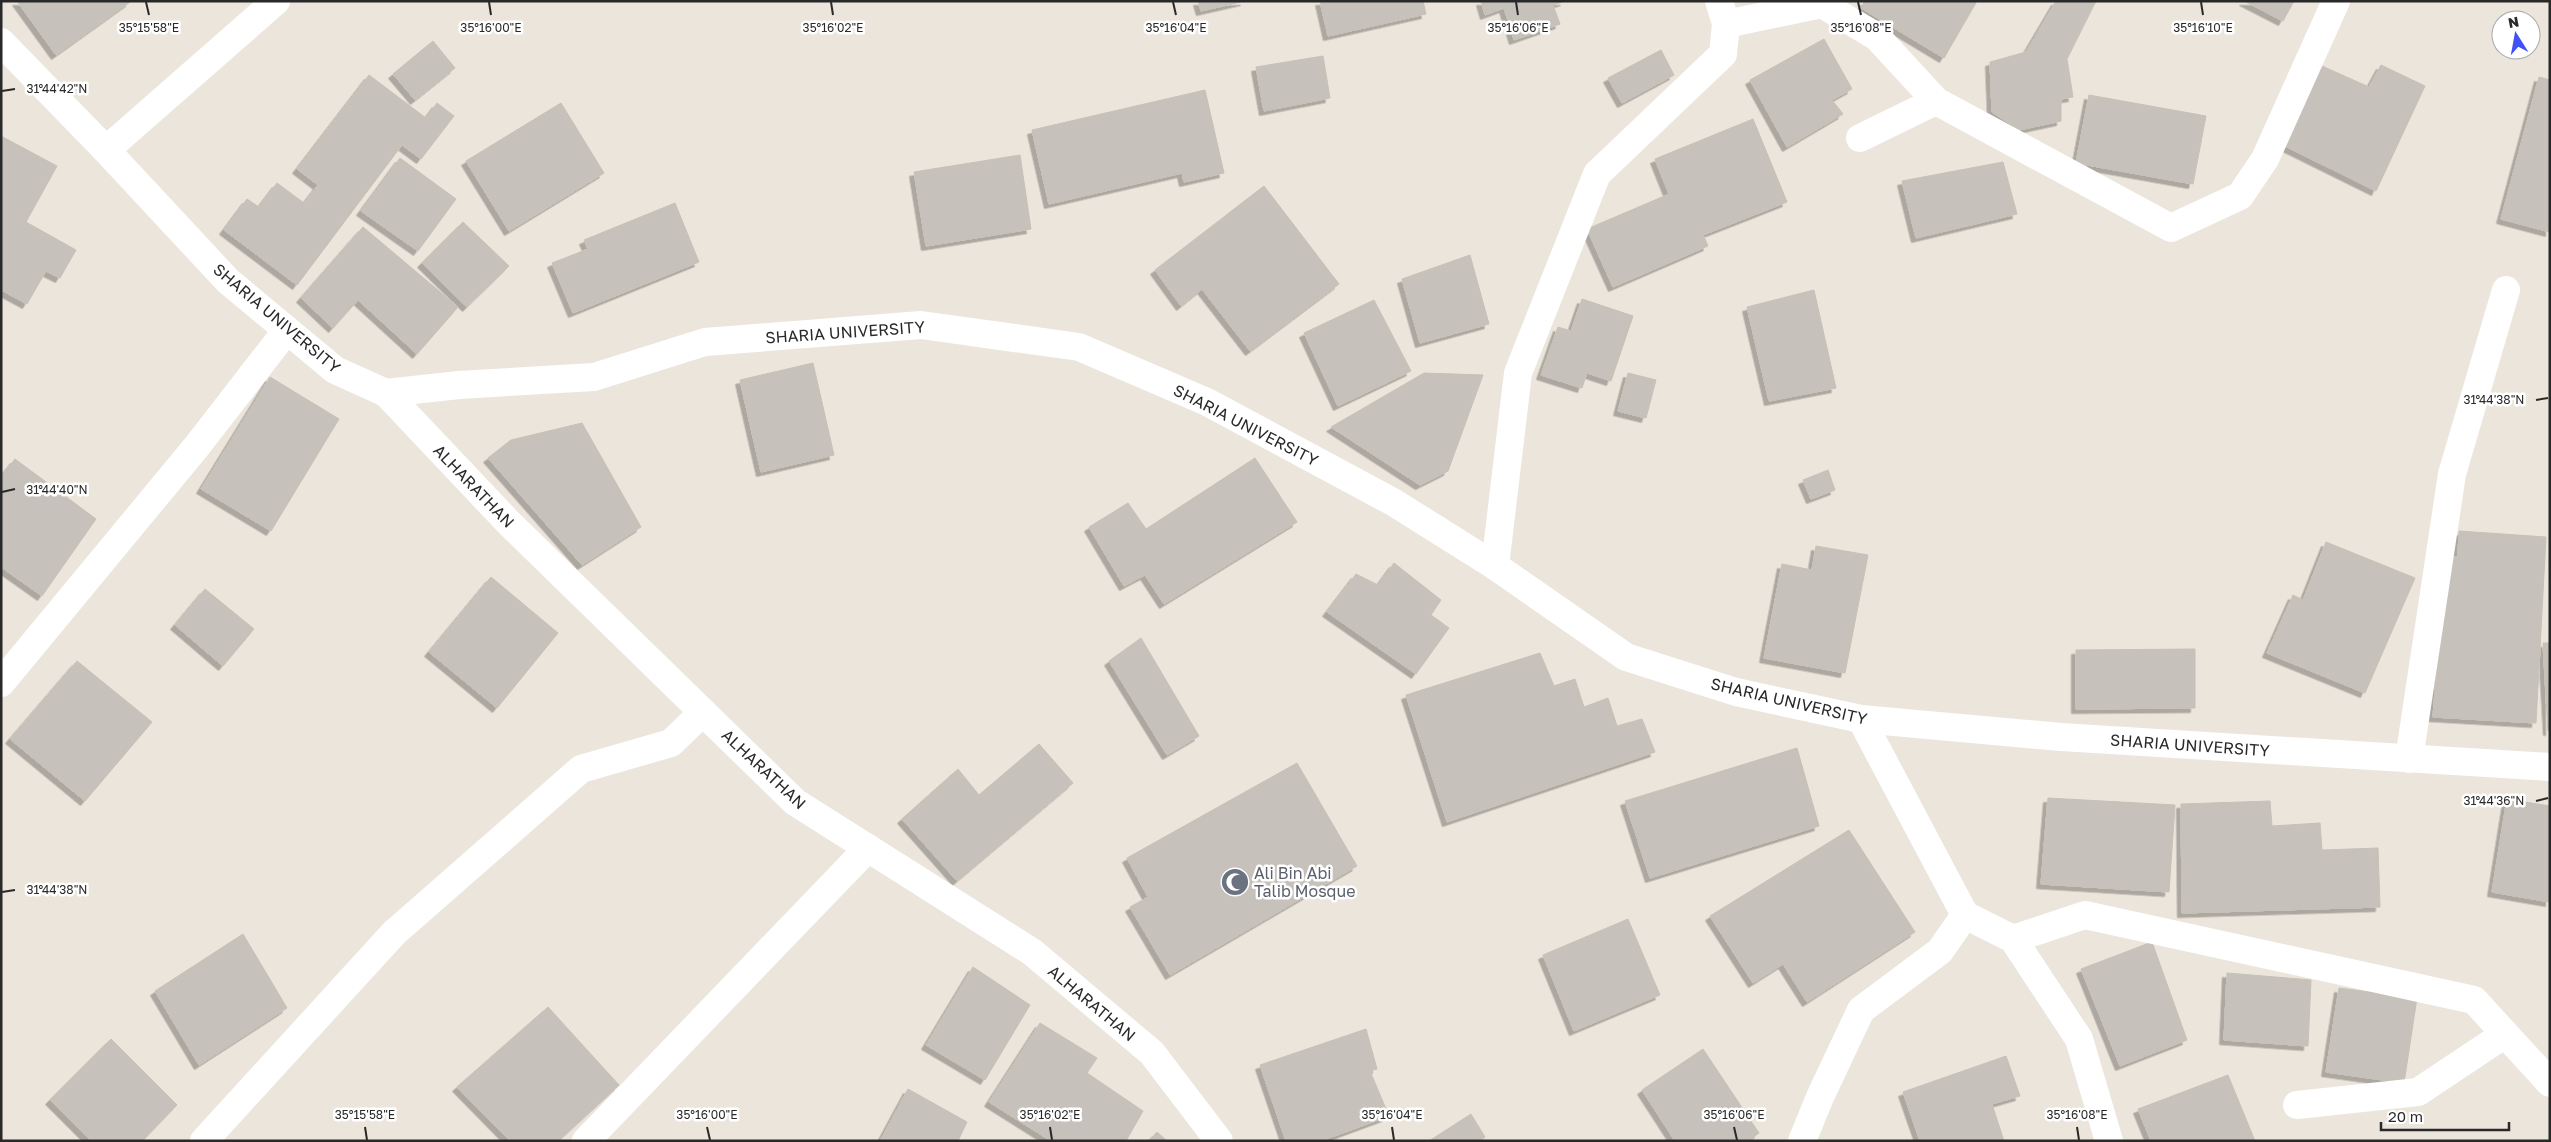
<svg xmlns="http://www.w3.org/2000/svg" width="2551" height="1142" font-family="'Golos Text',sans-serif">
<defs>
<filter id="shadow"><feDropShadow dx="-4.5" dy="4.5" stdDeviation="0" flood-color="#0004"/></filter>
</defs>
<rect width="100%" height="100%" fill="#ebe5db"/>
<g fill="#c6c2bb" stroke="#c6c1b5" filter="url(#shadow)">
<polygon points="17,1 130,1 130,2 56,55"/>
<polygon points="1198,1 1245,1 1201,11"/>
<polygon points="1320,1 1423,1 1426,14 1328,36"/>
<polygon points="1481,1 1565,1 1553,5 1560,24 1514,40 1504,8 1485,15"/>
<polygon points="1865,1 1977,1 1944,58 1861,8"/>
<polygon points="2056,1 2096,1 2067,59 2073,97 2061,99 2061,121 2019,130 1992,112 1990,62 2026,52"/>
<polygon points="2244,1 2294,1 2283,21"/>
<polygon points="1824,39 1852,89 1832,100 1843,114 1787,147 1750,80"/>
<polygon points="433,41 455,68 415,100 393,74"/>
<polygon points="1661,50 1674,75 1622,103 1608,78"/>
<polygon points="1323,56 1330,98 1264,111 1256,67"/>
<polygon points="2381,65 2425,86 2376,191 2285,146 2322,66 2369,87"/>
<polygon points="369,75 426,118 437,103 454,116 421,159 402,145 297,285 224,230 247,199 259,207 277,183 304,203 318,185 297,169"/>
<polygon points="2539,77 2550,80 2550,232 2501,219"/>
<polygon points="1205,90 1224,173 1184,182 1182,173 1049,204 1032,130"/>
<polygon points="2089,95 2206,116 2193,184 2076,163"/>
<polygon points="561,103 604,173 509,231 466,161"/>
<polygon points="1753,119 1787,202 1703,235 1683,188 1669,194 1655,159"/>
<polygon points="1,136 57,166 26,222 76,250 60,278 46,271 27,304 1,290"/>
<polygon points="1020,155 1031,229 926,246 914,172"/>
<polygon points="400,158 456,199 418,251 361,211"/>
<polygon points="2003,162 2017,214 1916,238 1902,181"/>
<polygon points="1264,186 1339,284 1250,351 1202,289 1181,306 1155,270"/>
<polygon points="1683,188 1708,246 1613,287 1587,229"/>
<polygon points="675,203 699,262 573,313 552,263 588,249 584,240"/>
<polygon points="463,222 509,266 467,307 422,263"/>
<polygon points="363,227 458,307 417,354 358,300 333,328 301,298"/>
<polygon points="1470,255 1489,324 1420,343 1402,279"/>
<polygon points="1814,290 1836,388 1769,401 1747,307"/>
<polygon points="1582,299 1633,316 1611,381 1587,373 1582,388 1541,375 1558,327 1571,331"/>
<polygon points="1374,300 1411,371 1338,406 1304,333"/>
<polygon points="813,363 834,455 761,472 740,380"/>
<polygon points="1424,373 1483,375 1448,471 1420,485 1331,427"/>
<polygon points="1628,373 1656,380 1646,418 1618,411"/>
<polygon points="270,377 339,419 271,531 201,489"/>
<polygon points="582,423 641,527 582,565 488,458 511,440"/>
<polygon points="1255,458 1297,522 1164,604 1145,575 1124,586 1089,527 1128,503 1146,529"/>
<polygon points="15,459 96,519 42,596 1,567 1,477"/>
<polygon points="1828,470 1835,490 1811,499 1803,480"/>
<polygon points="2459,531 2546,537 2536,723 2433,717 2445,557 2458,557"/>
<polygon points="2326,542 2415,578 2365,693 2267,653 2293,595 2303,600"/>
<polygon points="1816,546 1868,555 1845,673 1764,658 1782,564 1812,570"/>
<polygon points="1394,563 1441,600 1431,615 1449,628 1416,674 1327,612 1356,574 1378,585"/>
<polygon points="491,577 558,633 497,708 429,652"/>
<polygon points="205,589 254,629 223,666 175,625"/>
<polygon points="1141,638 1199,736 1167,755 1109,661"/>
<polygon points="2543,643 2550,643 2550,731 2548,731"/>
<polygon points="2195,649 2195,708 2076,709 2076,650"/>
<polygon points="1540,653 1554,686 1575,679 1584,707 1608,698 1617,726 1642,719 1655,752 1447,822 1406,695"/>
<polygon points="77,661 152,722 85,801 10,739"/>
<polygon points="1039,744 1073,783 957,881 902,819 958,769 979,795"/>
<polygon points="1797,748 1819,826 1650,878 1625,801"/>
<polygon points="1297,763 1357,866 1170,975 1130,907 1148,897 1127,858"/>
<polygon points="2048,798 2175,805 2169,892 2041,884"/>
<polygon points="2507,799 2550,806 2550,902 2492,892"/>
<polygon points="2270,801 2272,826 2320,823 2322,850 2378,848 2380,907 2182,913 2181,804"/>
<polygon points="1849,830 1915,932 1807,1002 1783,964 1753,983 1710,916"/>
<polygon points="1628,919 1660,995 1574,1031 1543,955"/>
<polygon points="243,934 287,1008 199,1065 155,991"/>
<polygon points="2152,942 2187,1040 2120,1066 2081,969"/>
<polygon points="973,967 1030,1005 985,1080 926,1045"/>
<polygon points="2227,973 2311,980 2308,1046 2224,1040"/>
<polygon points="2339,988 2417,998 2404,1083 2326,1072"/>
<polygon points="548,1007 619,1085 558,1141 510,1141 457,1087"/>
<polygon points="1040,1023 1097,1058 1087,1073 1143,1111 1126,1141 1051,1141 989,1102"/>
<polygon points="1366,1029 1377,1069 1370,1071 1389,1116 1321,1141 1286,1141 1260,1065"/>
<polygon points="111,1039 177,1105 142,1141 91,1141 50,1100"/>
<polygon points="1703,1049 1759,1133 1748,1141 1675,1141 1642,1090"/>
<polygon points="2006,1056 2020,1096 1992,1104 2004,1141 1920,1141 1903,1092"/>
<polygon points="2228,1075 2255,1141 2151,1141 2138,1109"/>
<polygon points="908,1089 967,1122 958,1141 880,1141"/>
<polygon points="1471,1114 1485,1137 1480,1141 1429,1141"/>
<polygon points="1157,1132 1167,1141 1149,1141"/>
</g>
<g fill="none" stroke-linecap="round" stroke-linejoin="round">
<g stroke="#fff" stroke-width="28">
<polyline points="1726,24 1822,4 1877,37 1936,101 2171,228 2240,196 2265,159 2336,1"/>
<polyline points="1860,138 1936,101"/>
<polyline points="106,150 276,1"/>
<polyline points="1,683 197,446 287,330"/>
<polyline points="2409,759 2452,474 2506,290"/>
<polyline points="1965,915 2013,939 2079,1039 2109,1141"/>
<polyline points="2013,939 2085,915 2474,1000 2550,1083"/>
<polyline points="2297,1105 2418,1092 2505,1034"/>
<polyline points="204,1141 394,933 581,769 671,743 703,712"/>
<polyline points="586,1141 868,848"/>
<polyline points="1802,1141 1820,1097 1861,1010 1940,951 1965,915 1861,719"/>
</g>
<g stroke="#fff" stroke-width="28">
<polyline points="386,393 508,522 795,802 1032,952 1152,1053 1219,1141"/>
<polyline points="1495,566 1518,373 1597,174 1723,54 1726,24 1719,1"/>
</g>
<polyline stroke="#fff" stroke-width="28" points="1,42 106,150 228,281 335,370 386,393 459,385 594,377 705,342 921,325 1079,347 1207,402 1393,502 1495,566 1626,657 1736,692 1861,719 2061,737 2550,767"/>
</g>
<path fill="none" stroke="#292929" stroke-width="2" d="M146 2 149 15M489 2 491 15M831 2 833 15M1173 2 1176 15M1516 2 1518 15M1858 2 1861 15M2201 2 2203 15M2 91 15 89M2536 400 2548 398M2 492 15 489M2536 801 2548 798M2 892 15 890M365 1127 367 1140M707 1127 710 1140M1050 1127 1052 1140M1392 1127 1394 1140M1734 1127 1737 1140M2077 1127 2079 1140"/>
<defs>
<symbol id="mosque-disc" viewBox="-11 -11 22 22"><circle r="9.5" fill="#6b7280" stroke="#fff"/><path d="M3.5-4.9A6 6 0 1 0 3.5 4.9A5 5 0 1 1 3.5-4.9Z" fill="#fff"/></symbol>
</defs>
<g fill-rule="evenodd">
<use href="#mosque-disc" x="1219" y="866" width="32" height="32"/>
</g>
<g text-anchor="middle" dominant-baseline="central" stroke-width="5" stroke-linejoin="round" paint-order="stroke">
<g font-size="16" fill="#292929" stroke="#fff">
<text transform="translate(277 318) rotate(40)">SHARIA UNIVERSITY</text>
<text transform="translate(845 332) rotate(-4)">SHARIA UNIVERSITY</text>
<text transform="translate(1246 425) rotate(27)">SHARIA UNIVERSITY</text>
<text transform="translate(474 486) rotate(46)">ALHARATHAN</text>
<text transform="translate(1789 701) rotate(13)">SHARIA UNIVERSITY</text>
<text transform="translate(2190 745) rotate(4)">SHARIA UNIVERSITY</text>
<text transform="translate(764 769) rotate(43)">ALHARATHAN</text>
<text transform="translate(1092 1003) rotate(40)">ALHARATHAN</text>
</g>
<g font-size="16" fill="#5b616d" stroke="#fff" text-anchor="start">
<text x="1254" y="873">Ali Bin Abi<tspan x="1254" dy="18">Talib Mosque</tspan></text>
</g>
</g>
<g font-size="12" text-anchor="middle" fill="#292929" stroke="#fff" stroke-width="5" stroke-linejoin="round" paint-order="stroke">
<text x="1518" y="32">35°16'06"E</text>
<text x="1861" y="32">35°16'08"E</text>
<text x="2203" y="32">35°16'10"E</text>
<text x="149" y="32">35°15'58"E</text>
<text x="491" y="32">35°16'00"E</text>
<text x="833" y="32">35°16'02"E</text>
<text x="1176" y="32">35°16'04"E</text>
<text x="57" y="93">31°44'42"N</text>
<text x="2494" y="404">31°44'38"N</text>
<text x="57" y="494">31°44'40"N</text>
<text x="2494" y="805">31°44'36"N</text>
<text x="57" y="894">31°44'38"N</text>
<text x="365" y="1119">35°15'58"E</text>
<text x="707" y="1119">35°16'00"E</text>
<text x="1050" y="1119">35°16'02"E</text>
<text x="1392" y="1119">35°16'04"E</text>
<text x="1734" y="1119">35°16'06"E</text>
<text x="2077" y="1119">35°16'08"E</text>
</g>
<rect width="2551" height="1142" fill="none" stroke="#292929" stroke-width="5"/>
<g transform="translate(2516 35) rotate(349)"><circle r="24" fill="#ffffff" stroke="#a9a9a9"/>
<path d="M0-4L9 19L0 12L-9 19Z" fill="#3f53f4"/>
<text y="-8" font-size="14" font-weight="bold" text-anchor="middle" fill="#292929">N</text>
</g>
<path d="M2381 1122v8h128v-8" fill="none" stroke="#292929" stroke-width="2.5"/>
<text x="2388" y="1122" font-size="15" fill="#292929" stroke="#ffffff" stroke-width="4" paint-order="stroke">20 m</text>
</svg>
